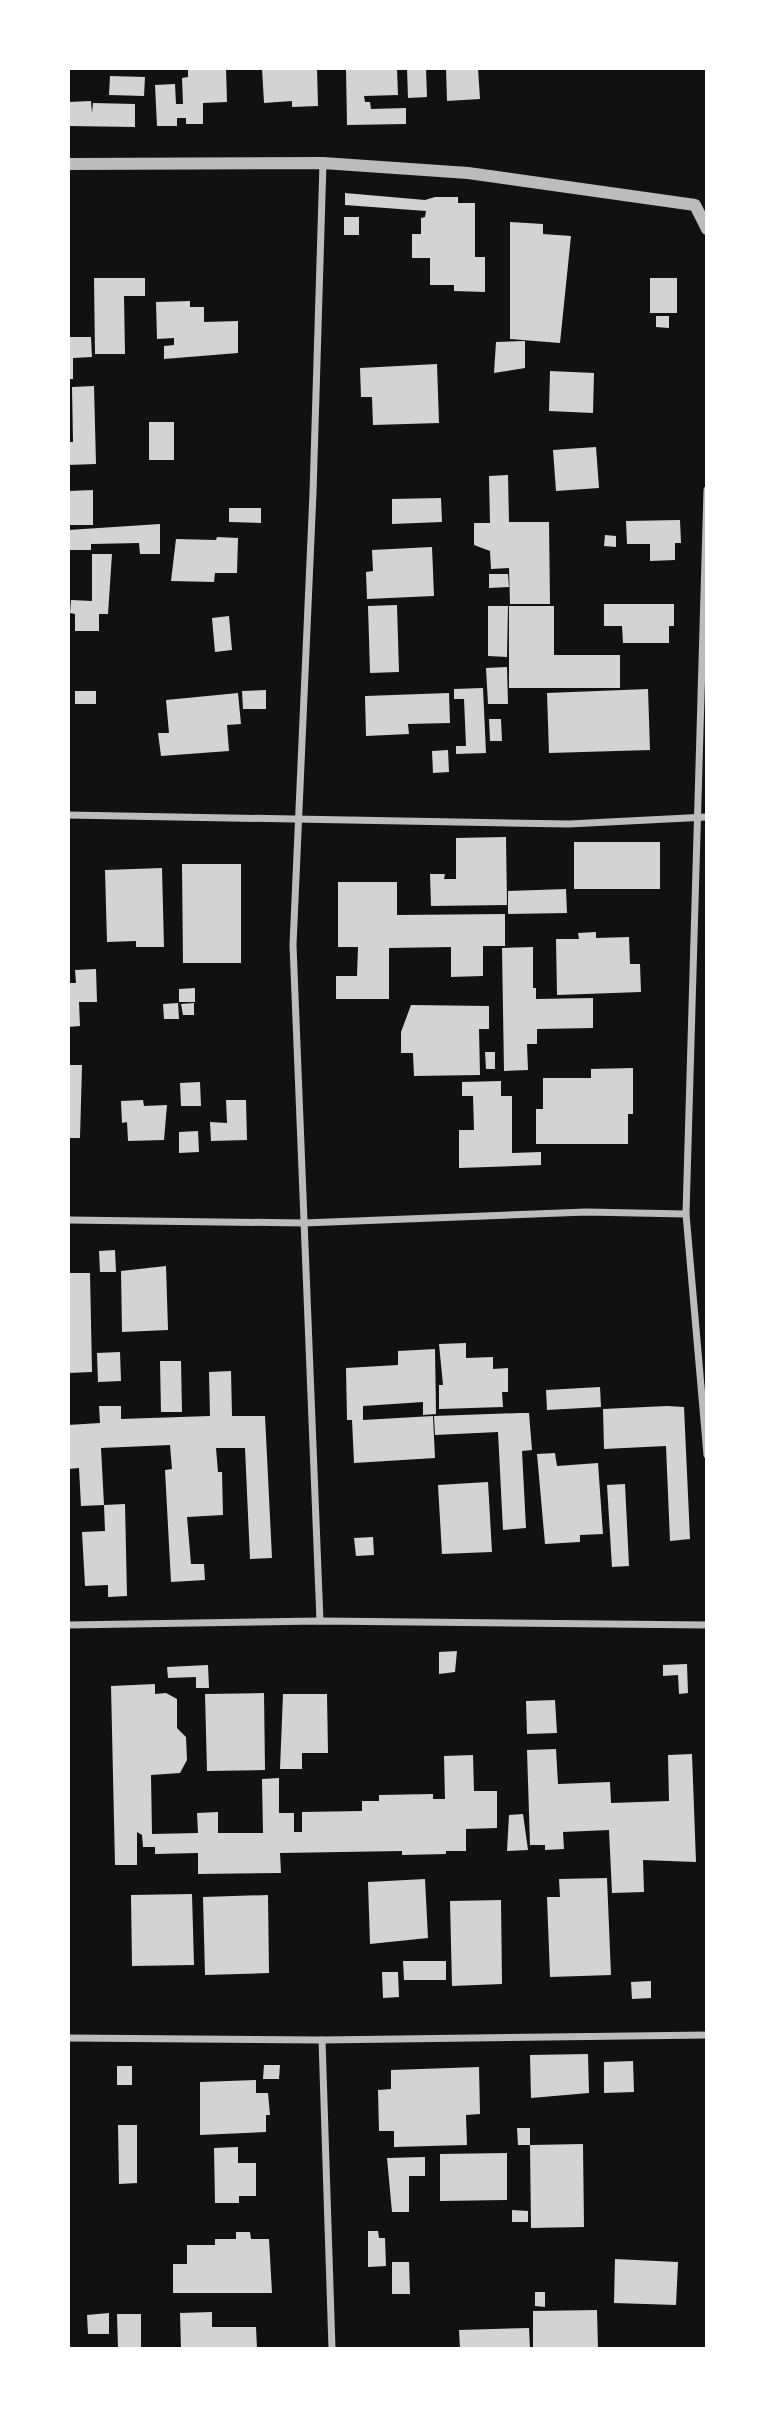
<svg xmlns="http://www.w3.org/2000/svg" width="775" height="2417" font-family="Cabin,sans-serif">
<rect width="100%" height="100%" fill="#111"/>
<g fill="#d3d3d3">
<polygon points="188,68 226,68 227,102 203,103 203,124 186,124 186,118 177,118 177,126 157,126 155,85 175,84 176,104 183,104 182,78 188,77"/>
<polygon points="262,68 317,68 318,106 292,107 292,101 264,103"/>
<polygon points="346,68 397,68 398,95 364,96 365,102 370,102 371,109 406,108 406,124 347,125"/>
<polygon points="407,68 426,68 427,97 408,98"/>
<polygon points="446,68 478,68 480,99 447,101"/>
<polygon points="110,76 145,77 144,96 109,95"/>
<polygon points="91,101 92,113 93,103 135,104 135,127 68,126 68,102"/>
<polygon points="345,193 425,200 435,197 458,197 458,203 475,203 475,257 485,257 485,292 454,291 454,285 430,285 430,258 412,258 412,234 421,234 421,218 425,217 426,211 345,205"/>
<rect x="344" y="217" width="15" height="18"/>
<polygon points="510,222 543,224 543,234 571,236 560,343 510,339"/>
<polygon points="94,278 145,278 145,296 124,296 125,354 95,354"/>
<rect x="650" y="278" width="27" height="35"/>
<polygon points="190,301 190,307 204,307 204,322 238,321 238,353 164,359 164,346 174,345 174,338 157,339 156,302"/>
<polygon points="656,316 669,316 669,328 656,327"/>
<polygon points="68,337 91,337 92,357 73,358 73,379 68,379"/>
<polygon points="525,341 525,368 494,373 496,342"/>
<polygon points="437,364 439,423 373,425 372,397 361,397 360,368"/>
<polygon points="550,371 594,373 593,413 549,411"/>
<polygon points="94,386 96,464 68,465 68,442 73,442 72,387"/>
<rect x="149" y="422" width="25" height="38"/>
<polygon points="596,447 599,488 556,491 553,450"/>
<polygon points="508,475 509,522 549,522 550,604 510,604 509,568 491,569 490,551 474,545 474,523 490,523 489,476"/>
<polygon points="93,490 93,525 68,525 68,491"/>
<polygon points="441,498 442,522 392,524 392,499"/>
<polygon points="229,508 261,508 261,523 229,522"/>
<polygon points="680,520 681,543 675,543 675,560 650,561 650,544 627,544 626,521"/>
<polygon points="160,524 160,554 140,554 139,543 91,544 91,550 68,550 68,530"/>
<polygon points="605,535 616,536 616,547 604,546"/>
<polygon points="217,537 238,538 237,573 215,573 214,582 171,581 176,539 216,540"/>
<polygon points="432,547 434,596 367,599 366,572 373,571 372,550"/>
<polygon points="92,554 112,554 108,614 99,614 99,631 75,631 75,614 70,613 71,600 92,601"/>
<polygon points="489,574 508,574 509,587 489,588"/>
<polygon points="604,604 674,604 674,626 669,626 669,643 623,643 622,626 604,626"/>
<polygon points="397,605 399,672 370,673 368,606"/>
<polygon points="488,606 508,606 507,657 488,656"/>
<polygon points="509,606 554,606 554,655 620,655 620,688 509,688"/>
<polygon points="229,616 232,650 215,652 212,618"/>
<polygon points="507,667 508,704 488,704 486,668"/>
<polygon points="483,688 486,753 456,754 456,746 466,746 464,699 454,699 454,689"/>
<polygon points="648,689 650,750 549,753 547,693"/>
<polygon points="266,690 266,709 243,709 242,691"/>
<rect x="75" y="691" width="21" height="13"/>
<polygon points="238,693 241,724 227,725 229,751 161,756 158,733 169,733 166,700"/>
<polygon points="449,693 450,723 408,724 409,734 366,736 365,696"/>
<polygon points="489,719 501,719 502,741 490,741"/>
<polygon points="448,750 449,772 433,773 432,751"/>
<polygon points="506,837 507,905 431,906 430,874 445,874 444,879 456,879 456,838"/>
<rect x="574" y="842" width="86" height="47"/>
<polygon points="182,864 241,864 241,963 183,963"/>
<polygon points="162,868 164,947 136,947 136,941 107,942 105,870"/>
<polygon points="338,882 397,882 397,915 505,914 505,946 483,946 483,976 451,977 451,947 389,948 389,999 336,999 336,976 357,976 358,947 338,947"/>
<polygon points="566,889 567,913 508,914 508,891"/>
<polygon points="596,932 596,938 629,937 630,964 640,964 641,992 557,995 556,939 579,939 578,933"/>
<polygon points="533,947 533,988 536,988 536,999 593,998 593,1028 537,1029 537,1044 527,1044 528,1070 504,1071 502,948"/>
<polygon points="96,969 97,1002 79,1002 80,1026 68,1027 68,983 76,983 75,970"/>
<polygon points="195,988 195,1002 179,1002 179,989"/>
<polygon points="178,1003 179,1019 164,1019 163,1004"/>
<polygon points="194,1003 194,1015 183,1015 181,1004"/>
<polygon points="411,1005 489,1006 489,1029 479,1029 480,1075 414,1076 413,1053 401,1053 401,1032"/>
<polygon points="485,1052 495,1052 495,1069 486,1069"/>
<polygon points="68,1065 82,1065 80,1138 68,1138"/>
<polygon points="633,1068 633,1114 628,1114 628,1144 536,1144 536,1109 543,1109 543,1078 591,1078 591,1069"/>
<polygon points="501,1081 501,1096 512,1096 512,1153 541,1152 541,1165 459,1168 459,1130 474,1130 473,1096 462,1096 462,1082"/>
<polygon points="200,1082 201,1106 181,1106 180,1083"/>
<polygon points="143,1100 144,1106 167,1105 164,1140 128,1141 127,1122 122,1123 121,1101"/>
<polygon points="226,1100 246,1100 247,1140 211,1141 210,1122 227,1123"/>
<polygon points="198,1131 199,1152 179,1153 179,1132"/>
<polygon points="115,1250 116,1272 100,1272 99,1251"/>
<polygon points="166,1266 168,1330 122,1332 121,1271"/>
<polygon points="68,1273 90,1273 92,1372 68,1373"/>
<polygon points="466,1343 466,1358 493,1357 493,1369 508,1368 508,1392 502,1392 503,1407 439,1409 439,1385 443,1385 439,1344"/>
<polygon points="435,1349 436,1414 423,1415 423,1402 363,1406 363,1420 433,1416 435,1458 354,1463 352,1420 347,1420 346,1368 398,1365 398,1351"/>
<polygon points="120,1352 121,1381 98,1382 97,1353"/>
<polygon points="160,1361 181,1361 182,1412 161,1412"/>
<polygon points="231,1371 232,1416 265,1416 272,1558 250,1559 245,1448 216,1448 218,1472 222,1472 223,1515 187,1517 191,1564 204,1564 205,1580 171,1582 165,1470 172,1469 170,1445 101,1448 104,1505 81,1506 79,1468 68,1469 68,1425 100,1423 99,1406 121,1406 121,1419 210,1416 209,1372"/>
<polygon points="600,1387 601,1407 547,1410 546,1390"/>
<polygon points="667,1406 684,1407 690,1539 670,1541 666,1446 604,1449 603,1409"/>
<polygon points="520,1413 529,1413 532,1450 522,1451 526,1528 503,1530 498,1432 435,1435 434,1416"/>
<polygon points="555,1453 557,1466 598,1463 603,1534 580,1535 580,1542 545,1544 537,1454"/>
<polygon points="488,1482 492,1552 442,1554 438,1485"/>
<polygon points="625,1484 629,1566 612,1567 607,1485"/>
<polygon points="125,1504 127,1596 108,1597 108,1585 85,1586 82,1532 105,1531 104,1505"/>
<polygon points="373,1537 374,1555 356,1556 354,1538"/>
<polygon points="457,1651 455,1672 439,1674 439,1652"/>
<polygon points="687,1664 688,1693 679,1694 678,1675 663,1676 663,1665"/>
<polygon points="208,1665 209,1688 196,1688 196,1677 168,1678 167,1667"/>
<polygon points="155,1684 155,1694 166,1693 177,1699 177,1728 186,1737 187,1760 180,1773 151,1775 152,1834 198,1833 197,1813 218,1812 218,1833 263,1833 262,1779 279,1778 279,1813 294,1813 294,1832 302,1832 302,1812 362,1811 362,1801 379,1801 379,1795 433,1794 433,1799 445,1799 444,1756 473,1755 474,1791 497,1791 497,1828 466,1829 466,1851 446,1851 446,1854 402,1855 402,1851 280,1853 281,1873 198,1874 198,1853 155,1854 155,1847 143,1847 142,1835 137,1832 137,1865 115,1865 111,1686"/>
<polygon points="264,1693 265,1770 207,1771 205,1694"/>
<polygon points="283,1694 327,1694 328,1753 302,1753 302,1769 280,1769"/>
<polygon points="555,1700 557,1733 527,1734 526,1701"/>
<polygon points="556,1749 558,1784 610,1782 611,1803 669,1801 668,1755 692,1754 696,1862 643,1860 644,1892 612,1893 609,1830 563,1832 564,1849 545,1850 545,1845 530,1845 527,1750"/>
<polygon points="523,1814 528,1850 507,1851 509,1815"/>
<polygon points="607,1878 611,1975 550,1977 547,1897 560,1897 559,1879"/>
<polygon points="425,1879 428,1938 370,1944 368,1882"/>
<polygon points="192,1894 194,1965 132,1966 131,1895"/>
<polygon points="268,1895 269,1973 205,1975 203,1897"/>
<polygon points="501,1900 502,1984 452,1986 450,1901"/>
<polygon points="403,1961 446,1961 446,1980 404,1980"/>
<polygon points="382,1972 398,1972 399,1997 383,1998"/>
<polygon points="651,1981 651,1998 632,1999 631,1982"/>
<polygon points="588,2054 589,2093 531,2098 530,2055"/>
<polygon points="633,2061 634,2092 604,2093 604,2062"/>
<polygon points="264,2065 280,2065 279,2079 263,2079"/>
<rect x="117" y="2066" width="15" height="19"/>
<polygon points="479,2067 480,2114 466,2115 467,2145 394,2147 394,2131 379,2131 378,2090 391,2089 391,2070"/>
<polygon points="256,2080 256,2093 268,2093 270,2115 266,2115 266,2132 200,2135 200,2082"/>
<polygon points="118,2125 137,2125 137,2183 119,2184"/>
<polygon points="517,2128 530,2128 530,2145 518,2145"/>
<polygon points="583,2144 584,2227 531,2228 530,2145"/>
<polygon points="238,2147 238,2163 256,2163 256,2196 239,2196 239,2203 215,2203 214,2148"/>
<polygon points="507,2153 507,2200 440,2201 440,2154"/>
<polygon points="425,2157 425,2176 409,2176 409,2212 392,2212 387,2158"/>
<polygon points="512,2210 528,2211 528,2222 512,2222"/>
<polygon points="368,2231 378,2231 379,2238 385,2238 386,2266 368,2267"/>
<polygon points="236,2232 250,2232 251,2239 269,2239 272,2293 173,2293 173,2264 187,2264 187,2245 215,2245 215,2239 236,2239"/>
<polygon points="615,2259 678,2262 676,2305 614,2303"/>
<polygon points="392,2262 409,2262 410,2294 392,2294"/>
<polygon points="535,2292 545,2292 545,2307 535,2306"/>
<polygon points="597,2310 598,2349 533,2349 533,2311"/>
<polygon points="212,2312 212,2327 256,2327 257,2349 181,2349 180,2313"/>
<polygon points="109,2313 109,2334 88,2334 87,2315"/>
<polygon points="117,2314 141,2314 141,2349 118,2349"/>
<polygon points="529,2328 530,2349 460,2349 459,2330"/>
</g>
<g fill="none" stroke-linecap="round" stroke-linejoin="round">
<g stroke="#bcbcbc" stroke-width="7">
<polyline points="707,490 686,1214 707,1455"/>
<polyline points="68,815 569,824 707,817"/>
<polyline points="68,1220 304,1223 586,1212 686,1214"/>
<polyline points="320,1621 293,945 313,493 323,163"/>
<polyline points="68,1625 320,1621 707,1625"/>
<polyline points="68,2038 322,2040 707,2035"/>
<polyline points="322,2040 332,2349"/>
</g>
<polyline stroke="#bcbcbc" stroke-width="12" points="68,164 323,163 468,173 695,205 707,229"/>
</g>
<rect width="775" height="2417" fill="none" stroke="#ffffff" stroke-width="140"/>
</svg>
